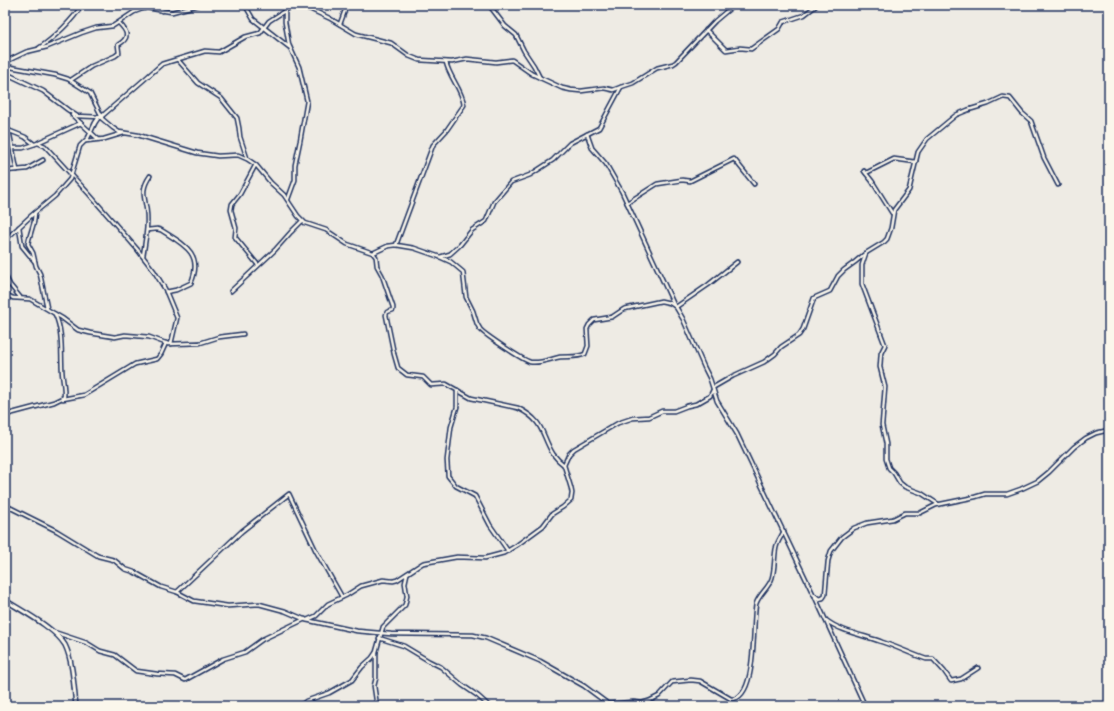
<svg xmlns="http://www.w3.org/2000/svg" width="1114" height="711" font-family="'Playpen Sans',sans-serif">
<rect width="100%" height="100%" fill="#eeebe4"/>
<filter id="ink" filterUnits="userSpaceOnUse"><feTurbulence type="fractalNoise" baseFrequency=".025" numOctaves="2"/><feDisplacementMap in="SourceGraphic" scale="8" xChannelSelector="R" yChannelSelector="G"/><feConvolveMatrix kernelMatrix="1 2 1 2 8 2 1 2 1" color-interpolation-filters="sRGB"/></filter>
<g filter="url(#ink)">
<g fill="none" stroke-linecap="round" stroke-linejoin="round">
<defs>
<g id="minor">
<polyline points="159,5 162,11"/>
<polyline points="245,5 253,19 289,47"/>
<polyline points="285,5 285,22 289,45 299,67 307,101 300,141 295,165 295,180 288,199"/>
<polyline points="297,5 312,10 329,18 356,34 391,43 409,56 419,60 452,62 467,59 496,62 512,60 532,74 562,88 571,90 581,91 604,88 613,90 621,87"/>
<polyline points="489,5 505,26 516,35 524,51 534,66 540,78"/>
<polyline points="340,24 347,5"/>
<polyline points="706,30 726,50 740,48 751,49 779,29 783,22 804,15 817,5"/>
<path d="M39 48C54 38 73 20 82 5"/>
<polyline points="178,60 198,83 221,98 237,118 239,128 240,137 247,158"/>
<polyline points="5,62 26,52 47,47 81,33 96,28 113,26 134,12 142,9 147,8 172,12 198,5"/>
<polyline points="5,66 55,75 68,79 90,93 102,117"/>
<polyline points="5,73 43,91 68,110 77,116 100,117 113,128 119,132 138,135 197,153 218,156 238,155 247,159 256,165 271,183 284,195 298,216 305,223 326,230 347,244 373,253 388,246 396,245 414,248 440,257 450,254 460,245 472,230 486,221 494,202 511,182 530,175 553,160 570,143 599,128 621,87 633,83 657,68 673,64 676,62 715,21 734,5"/>
<path d="M71 80 92 66 115 56 119 53 118 45C130 38 128 32 119 23"/>
<polyline points="72,115 98,139"/>
<polyline points="101,117 162,64 205,51 219,52 245,37 260,33 269,21 294,5"/>
<polyline points="5,129 25,137 34,144"/>
<polyline points="9,131 17,170"/>
<polyline points="587,134 592,148 606,164 622,192 674,305"/>
<polyline points="86,141 104,139 124,133"/>
<polyline points="39,142 81,123"/>
<polyline points="13,148 23,148 38,143 45,146 89,194 137,249 154,271 165,289 177,318 171,344"/>
<polyline points="255,166 240,194 232,204 231,210 236,228 235,237 258,265"/>
<polyline points="5,171 27,169 43,160"/>
<polyline points="864,171 872,181 892,213"/>
<polyline points="866,173 894,159 916,162"/>
<polyline points="627,203 657,184 682,180 690,181 734,159 754,184"/>
<polyline points="35,213 34,222 29,239 28,244 33,253 36,266 40,274 47,308"/>
<polyline points="19,227 22,246 35,262"/>
<path d="M147 230 157 229 161 230C183 244 204 253 191 283L176 290 166 292"/>
<polyline points="5,240 32,215 55,196 70,179 80,146 88,138 95,123 99,117"/>
<path d="M396 245 433 145 446 131 464 105C462 89 449 77 446 62"/>
<path d="M373 253 376 257 377 266 382 275 393 307V310L387 312 386 315 394 354 398 368 407 375 423 377 431 385 446 384 471 398 518 408C545 422 540 432 553 454 556 458 560 462 564 465"/>
<polyline points="866,253 862,265 862,284 885,345 881,353 880,367 885,387 882,425 886,444 886,459 889,468 894,473 900,483 905,487 921,493 938,504"/>
<path d="M143 256C145 242 148 229 147 215 146 198 139 192 150 176"/>
<path d="M440 257 451 262 463 272 466 297 473 311 477 324 480 329C485 335 523 360 530 362 540 364 550 359 560 357 569 356 577 358 585 354L588 346 587 329 589 325 594 320 612 317 624 309 661 301 670 303 676 307 683 319 704 367 710 379 717 401 737 434 813 594 819 599 823 598 825 595 828 561 831 551 842 537 854 528 867 523 893 519 905 513H920L936 505 975 497 985 494H1007L1021 489 1038 481 1049 472 1074 447 1086 438 1096 433 1109 430"/>
<polyline points="5,275 10,285 20,297"/>
<polyline points="231,291 275,250 291,232 302,221"/>
<polyline points="5,294 13,298 30,299 62,318 78,330 90,333 115,337 125,335 149,337 168,344 200,343 219,337 243,334"/>
<polyline points="676,307 708,285 737,262"/>
<polyline points="714,387 733,376 764,362 775,354 781,347 799,335 803,329 814,298 830,291 838,276 844,270 855,262 866,253 884,242 887,239 891,228 894,210 909,190 918,152 927,139 956,115 968,110 988,104 1003,97 1010,98 1022,113 1031,121 1044,158 1058,185"/>
<polyline points="457,390 457,407 451,427 447,460 448,476 456,486 475,496 490,525 508,551"/>
<polyline points="63,399 84,395 135,364 157,359 161,354 166,343"/>
<path d="M5 415 54 402 64 397C65 387 62 379 62 369 61 351 63 331 55 314"/>
<polyline points="5,505 57,531 98,556 114,560 125,569 134,572 161,587 177,592 194,601 228,606 259,604 285,611 306,620 357,631 391,634 473,635 486,638 540,661 584,686 611,706"/>
<polyline points="177,592 242,531 289,494 316,551 342,597"/>
<polyline points="815,597 865,706"/>
<polyline points="307,620 316,616 328,604 347,595 361,586 383,580 393,581 397,580 423,563 457,557 485,558 504,553 517,545 543,526 552,514 563,507 571,500 572,493 571,488 564,465 569,454 574,449 618,423 633,418 649,417 662,411 674,411 687,406 696,404 710,396 713,390"/>
<path d="M826 620C839 631 866 636 882 642 897 647 911 654 926 659H933L944 671 951 681 961 679 978 668"/>
<polyline points="54,632 87,643 100,651 115,655 136,671 157,674 175,675 185,680 223,659 245,652 263,639 305,619"/>
<polyline points="379,638 404,646 429,661 441,667 462,685 478,696 489,706"/>
<polyline points="376,653 376,678 374,686 377,706"/>
<path d="M609 704 633 702 642 703 649 701 659 696 672 682 691 680 700 681 731 699C758 700 752 622 756 604 759 594 769 588 772 578 775 568 774 558 776 548 777 542 781 537 784 531"/>
<polyline points="300,706 306,701 329,693 352,680 362,667 372,658 376,652 383,627 405,605 407,596 405,583 407,574"/>
</g>
<path id="tertiary" d="M5 600C22 611 55 628 65 645 73 661 74 688 76 706"/>
</defs>
<use href="#minor" stroke="#1b2f5e" stroke-width="5.5"/>
<use href="#tertiary" stroke="#1b2f5e" stroke-width="6"/>
<use href="#minor" stroke="#fbf7ec" stroke-width="2.5"/>
<use href="#tertiary" stroke="#fbf7ec" stroke-width="3"/>
</g>
</g>
<rect width="1114" height="711" fill="none" stroke="#fbf7ec" stroke-width="20"/>
<rect x="10" y="10" width="1094" height="691" fill="none" stroke="#1b2f5e" stroke-width="1.5" filter="url(#ink)"/>
</svg>
